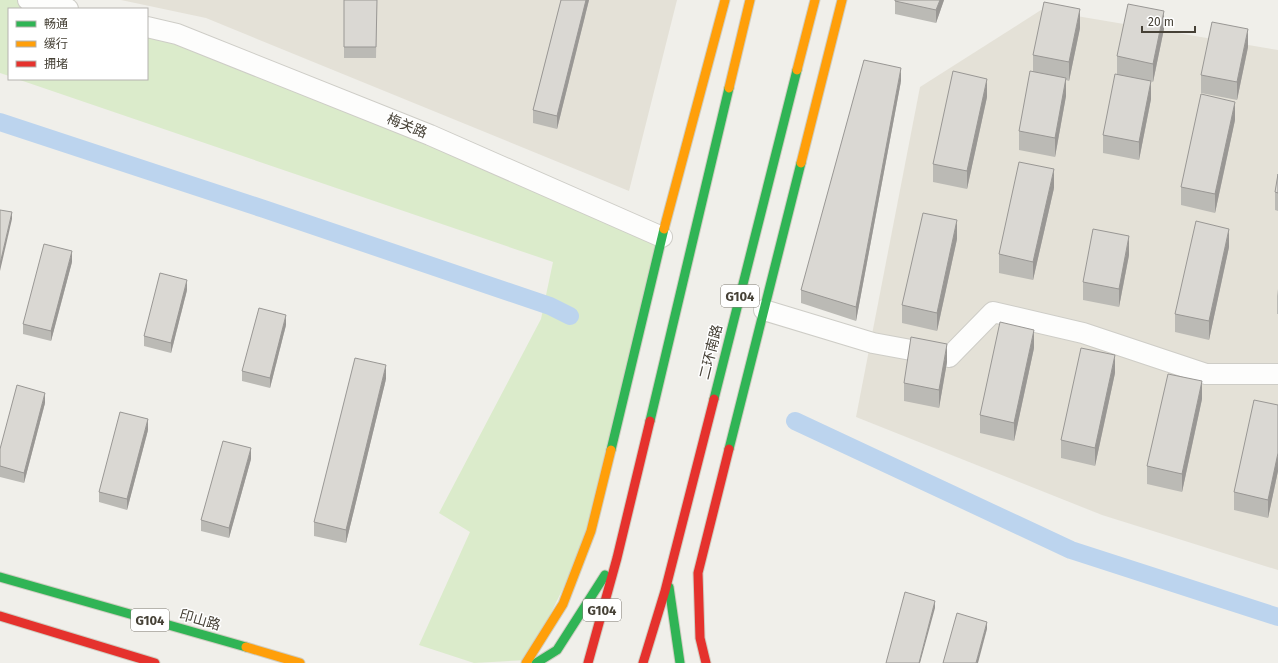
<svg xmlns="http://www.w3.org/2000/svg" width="1278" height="663" font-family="'Fira Sans','Noto Sans SC',sans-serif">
<rect width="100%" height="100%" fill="#f0efea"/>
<g fill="#e4e1d7">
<polygon points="121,0 677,0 629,191 206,18"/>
<polygon points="1041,10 1278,50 1278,570 1102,515 856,417 920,87"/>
</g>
<g fill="#dbebcb">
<polygon points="0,0 28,0 68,9 9,9 9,76 0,73"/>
<polygon points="147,27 662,237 591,531 528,660 474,663 419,645 470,532 439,513 541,319 553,262 17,79 147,79"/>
</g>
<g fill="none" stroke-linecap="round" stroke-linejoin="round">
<g stroke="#bcd4ee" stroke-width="18">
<polyline points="0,122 264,209 550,306 570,316"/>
<polyline points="795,421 1071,550 1278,617"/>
</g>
<defs>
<g id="street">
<polyline points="28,0 68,9"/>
<polyline points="147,27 177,34 430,135 662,237"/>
<polyline points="764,310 873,343 949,357 993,312 1083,333 1206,374 1278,374"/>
</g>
<g id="fast">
<polyline points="714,399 797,70"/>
<polyline points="650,421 729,88"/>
<polyline points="729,449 801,163"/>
<polyline points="611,450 664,229"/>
<polyline points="0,577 246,647"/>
<polyline points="669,587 680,663"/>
<polyline points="536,663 557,650 605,575"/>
</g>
<g id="slow">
<polyline points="797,70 815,0"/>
<polyline points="729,88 750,0"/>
<polyline points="801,163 842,0"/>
<polyline points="664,229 725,0"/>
<polyline points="246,647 300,663"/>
<polyline points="526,663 563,604 591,531 611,450"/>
</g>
<g id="jam">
<polyline points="0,616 155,663"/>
<polyline points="588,663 617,558 650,421"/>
<polyline points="643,663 665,591 714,399"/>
<polyline points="706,663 700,638 698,573 729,449"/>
</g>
</defs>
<use href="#street" stroke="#cecdc7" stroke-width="22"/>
<use href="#fast" stroke="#cfcdc1" stroke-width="11"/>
<use href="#slow" stroke="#cfcdc1" stroke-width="11"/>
<use href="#jam" stroke="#cfcdc1" stroke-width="11"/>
<use href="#street" stroke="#fdfdfc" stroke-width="20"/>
<use href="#fast" stroke="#30b455" stroke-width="9"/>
<use href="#slow" stroke="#ff9f0a" stroke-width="9"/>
<use href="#jam" stroke="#e5322d" stroke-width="9"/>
</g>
<g fill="#bbbab5">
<polygon points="344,0 377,0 376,58 344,58"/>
<polygon points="561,0 589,0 557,129 533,123 533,110"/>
<polygon points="895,0 944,0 936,23 895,14"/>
<polygon points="1080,28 1069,81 1066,80 1066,96 1055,157 1019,150 1019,131 1033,71 1033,55"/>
<polygon points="1164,29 1153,82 1151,81 1151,99 1139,160 1103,153 1103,135 1117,75 1117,56"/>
<polygon points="1248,47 1237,100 1201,93 1201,75"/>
<polygon points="901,81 856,321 801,303 801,290"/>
<polygon points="987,97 967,189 933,182 933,164"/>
<polygon points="1235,120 1215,213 1181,205 1181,187"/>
<polygon points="1278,174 1278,211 1275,210 1275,192"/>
<polygon points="1054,188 1033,280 999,273 999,254"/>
<polygon points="957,239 937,331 902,323 902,305"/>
<polygon points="1229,247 1209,340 1175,332 1175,314"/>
<polygon points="1129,255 1119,307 1083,300 1083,282"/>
<polygon points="72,262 51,341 23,334 23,324"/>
<polygon points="1278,289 1278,314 1277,314 1277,296"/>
<polygon points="187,290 171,353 144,346 144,336"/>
<polygon points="286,325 270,388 242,381 242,371"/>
<polygon points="1034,348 1014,441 980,433 980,415"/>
<polygon points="947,362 939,408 904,401 904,383"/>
<polygon points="1115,373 1095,466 1061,458 1061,440"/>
<polygon points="386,379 346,543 314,536 314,522"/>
<polygon points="1202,399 1182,492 1147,484 1147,466"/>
<polygon points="45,403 24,483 0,477 0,449"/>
<polygon points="1278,405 1278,471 1268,518 1234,510 1234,492"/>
<polygon points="148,430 127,510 99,502 99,492"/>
<polygon points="251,459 229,538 201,531 201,520"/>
</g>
<g fill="#999794">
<polygon points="586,0 589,0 557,129 557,116"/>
<polygon points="940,0 944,0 936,23 936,10"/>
<polygon points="1080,9 1080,28 1069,81 1069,62"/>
<polygon points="1164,11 1164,29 1153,82 1153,64"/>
<polygon points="1248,29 1248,47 1237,100 1237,82"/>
<polygon points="901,68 901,81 856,321 856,307"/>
<polygon points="1066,78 1066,96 1055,157 1055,138"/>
<polygon points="987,79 987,97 967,189 967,171"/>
<polygon points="1151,81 1151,99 1139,160 1139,142"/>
<polygon points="1235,102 1235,120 1215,213 1215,194"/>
<polygon points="1054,169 1054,188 1033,280 1033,262"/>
<polygon points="12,212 12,219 0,271 0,264"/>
<polygon points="957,220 957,239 937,331 937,313"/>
<polygon points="1229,229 1229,247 1209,340 1209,321"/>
<polygon points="1129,236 1129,255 1119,307 1119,289"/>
<polygon points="72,251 72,262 51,341 51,331"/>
<polygon points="187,280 187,290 171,353 171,343"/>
<polygon points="286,315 286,325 270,388 270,378"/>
<polygon points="1034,330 1034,348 1014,441 1014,423"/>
<polygon points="947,344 947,362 939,408 939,390"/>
<polygon points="1115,355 1115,373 1095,466 1095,448"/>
<polygon points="386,365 386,379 346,543 346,530"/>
<polygon points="1202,381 1202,399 1182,492 1182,474"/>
<polygon points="45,393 45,403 24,483 24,473"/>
<polygon points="148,419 148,430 127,510 127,499"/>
<polygon points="251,448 251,459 229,538 229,528"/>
<polygon points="1278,453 1278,471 1268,518 1268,500"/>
<polygon points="935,601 935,608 920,663 919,663"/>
<polygon points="987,622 987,629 978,663 976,663"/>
</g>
<g fill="#dad8d3" stroke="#999794">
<polygon points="344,0 377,0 376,47 344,47"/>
<polygon points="561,0 586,0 557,116 533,110"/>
<polygon points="895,0 940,0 936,10 895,1"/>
<polygon points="1044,2 1080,9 1069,62 1033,55"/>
<polygon points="1128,4 1164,11 1153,64 1117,56"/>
<polygon points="1212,22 1248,29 1237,82 1201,75"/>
<polygon points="864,60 901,68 856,307 801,290"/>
<polygon points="953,71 987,79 967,171 933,164"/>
<polygon points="1030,71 1066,78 1055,138 1019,131"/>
<polygon points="1115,74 1151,81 1139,142 1103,135"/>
<polygon points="1201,94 1235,102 1215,194 1181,187"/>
<polygon points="1019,162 1054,169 1033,262 999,254"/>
<polygon points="1278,174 1278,193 1275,192"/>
<polygon points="0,210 12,212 0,264"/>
<polygon points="923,213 957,220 937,313 902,305"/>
<polygon points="1196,221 1229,229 1209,321 1175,314"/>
<polygon points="1093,229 1129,236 1119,289 1083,282"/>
<polygon points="44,244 72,251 51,331 23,324"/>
<polygon points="160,273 187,280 171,343 144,336"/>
<polygon points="259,308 286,315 270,378 242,371"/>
<polygon points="1000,322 1034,330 1014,423 980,415"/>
<polygon points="911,337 947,344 939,390 904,383"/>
<polygon points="1081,348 1115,355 1095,448 1061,440"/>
<polygon points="355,358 386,365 346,530 314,522"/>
<polygon points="1168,374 1202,381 1182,474 1147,466"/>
<polygon points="17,385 45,393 24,473 0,466 0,449"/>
<polygon points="1254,400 1278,405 1278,453 1268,500 1234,492"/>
<polygon points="120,412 148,419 127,499 99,492"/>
<polygon points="223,441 251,448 229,528 201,520"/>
<polygon points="905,592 935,601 919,663 886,663"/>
<polygon points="957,613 987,622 976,663 943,663"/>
</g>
<g text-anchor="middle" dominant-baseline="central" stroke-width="3" stroke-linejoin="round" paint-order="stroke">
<g fill="#fff" stroke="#7e7a72" stroke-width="1">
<rect x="721" y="285" width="38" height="22" rx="3"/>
<rect x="583" y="599" width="38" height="22" rx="3"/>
<rect x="131" y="609" width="38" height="22" rx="3"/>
</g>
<g font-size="13" font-weight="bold" fill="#464136">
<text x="740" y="296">G104</text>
<text x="602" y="610">G104</text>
<text x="150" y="620">G104</text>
</g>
<g font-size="14" fill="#464136" stroke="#fff">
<text transform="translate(407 126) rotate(22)">梅关路</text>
<text transform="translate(711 352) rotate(-76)">二环南路</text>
<text transform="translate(200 620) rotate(16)">印山路</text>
</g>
</g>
<rect x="8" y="8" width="140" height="72" fill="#ffffff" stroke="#b5b3af"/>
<rect x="16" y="21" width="20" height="6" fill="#30b455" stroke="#b5b3af"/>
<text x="44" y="28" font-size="12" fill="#464136">畅通</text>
<rect x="16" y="41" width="20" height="6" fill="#ff9f0a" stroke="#b5b3af"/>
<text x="44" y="48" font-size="12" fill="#464136">缓行</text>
<rect x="16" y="61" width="20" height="6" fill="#e5322d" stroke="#b5b3af"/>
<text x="44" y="68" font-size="12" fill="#464136">拥堵</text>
<path d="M1142 26v6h53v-6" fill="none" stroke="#464136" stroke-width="2"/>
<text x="1148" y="26" font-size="12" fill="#464136" stroke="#ffffff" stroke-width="3" paint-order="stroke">20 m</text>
</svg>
